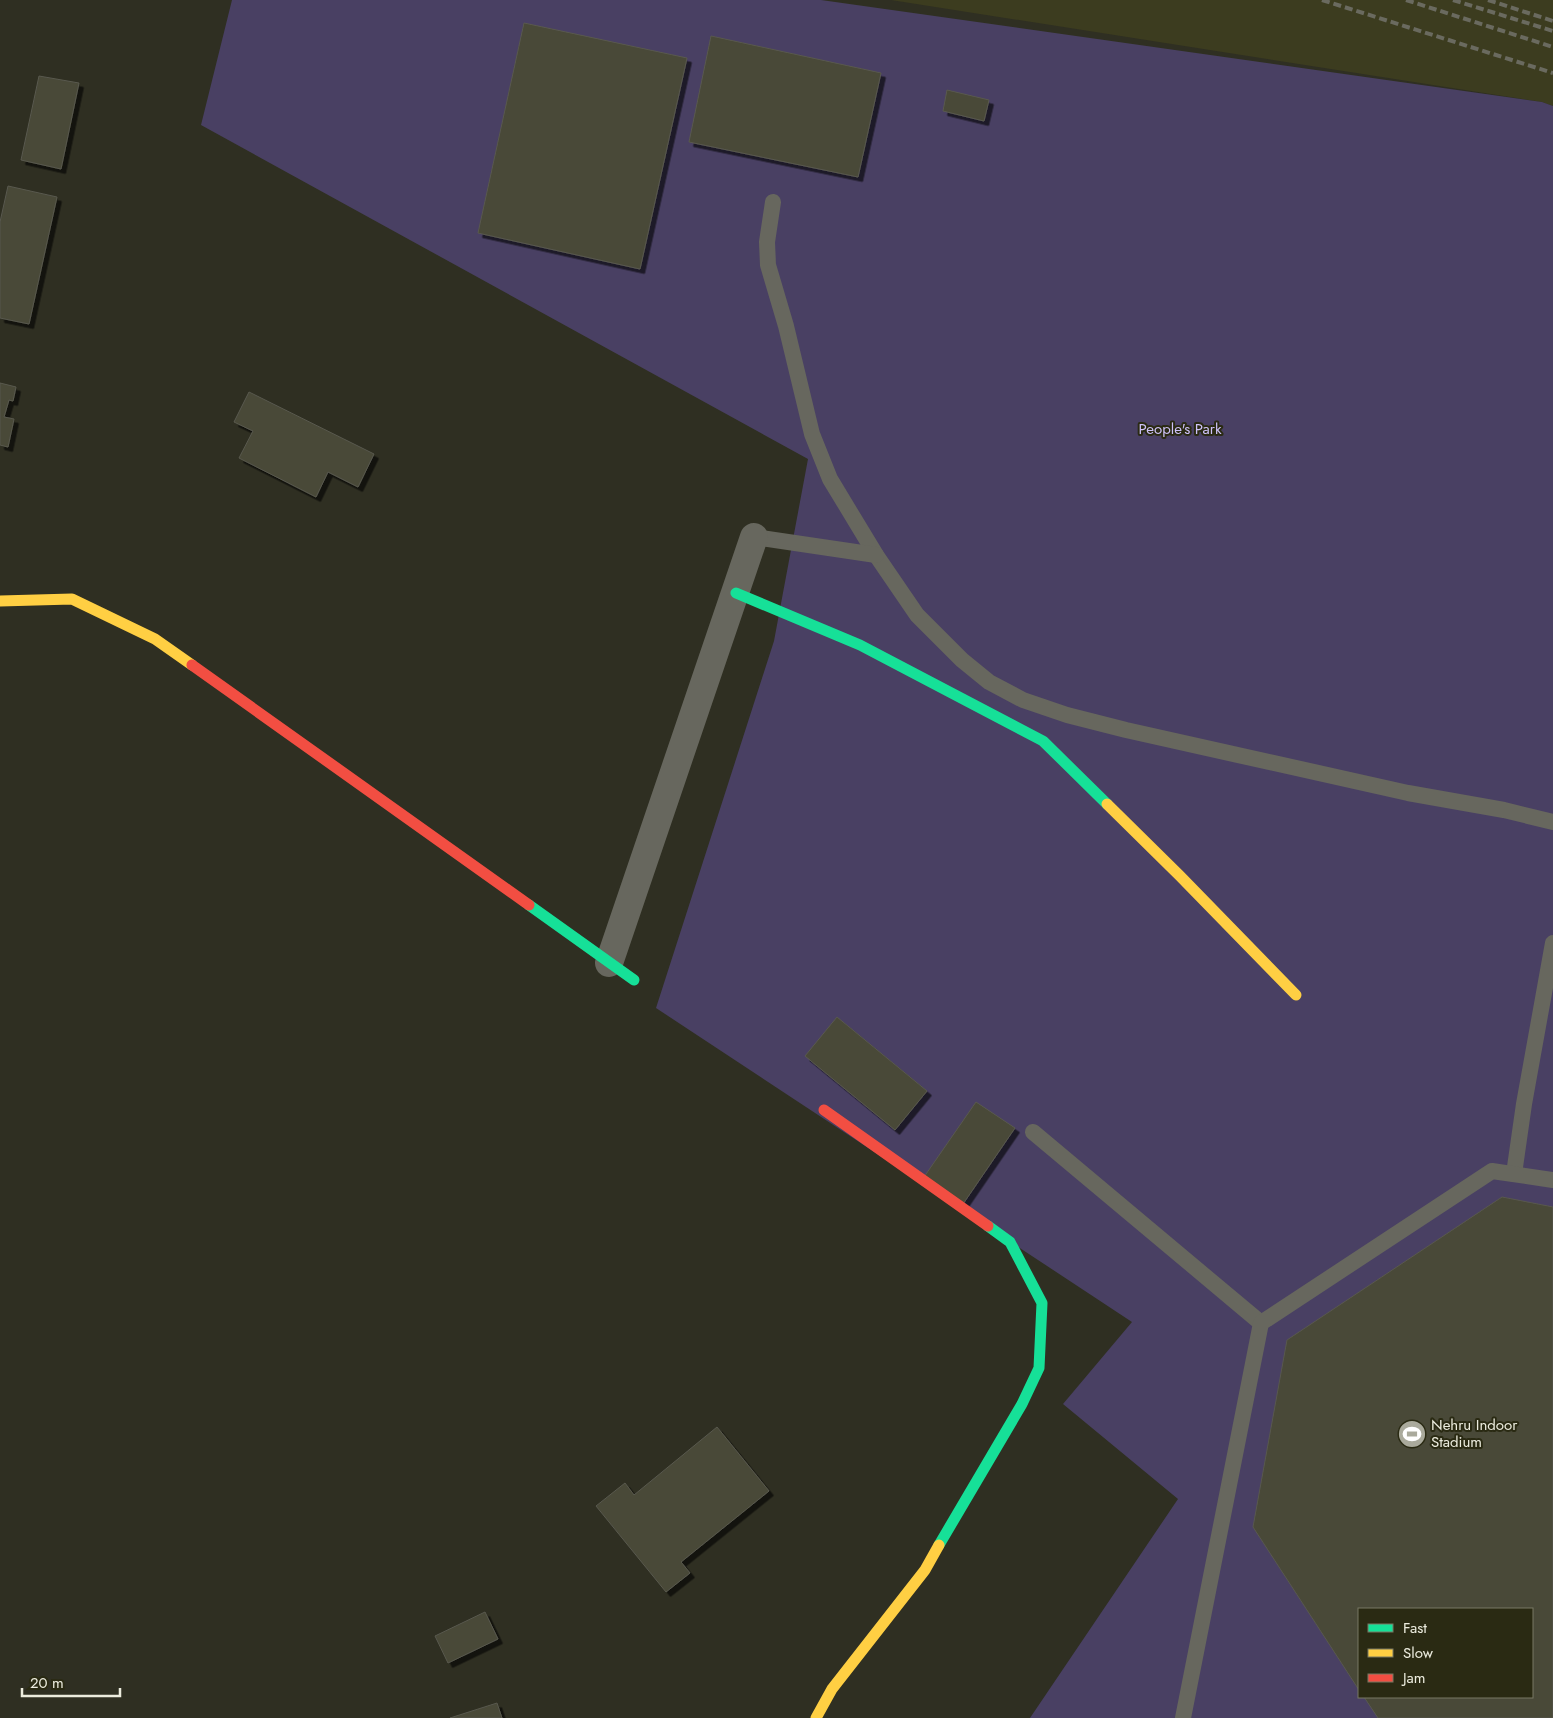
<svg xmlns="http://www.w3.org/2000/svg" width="1553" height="1718" font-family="Jost,sans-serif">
<defs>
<filter id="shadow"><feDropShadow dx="4.5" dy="4.5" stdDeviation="0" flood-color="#0009"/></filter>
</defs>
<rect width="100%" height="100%" fill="#2f2f22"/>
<polygon fill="#3c3c1f" points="891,0 1553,0 1553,106 1542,102"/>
<path fill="#494063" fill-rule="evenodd" d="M232 0H821L1542 102 1553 106V1718H1030L1178 1499 1063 1404 1132 1322 656 1008 774 641 808 459 201 125ZM1359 1609H1532V1697H1359Z"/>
<g fill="#484837" stroke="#59594e" filter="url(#shadow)">
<polygon points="524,23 687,58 640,269 478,233"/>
<polygon points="711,36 881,73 858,177 689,142"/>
<polygon points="39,76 79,83 61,169 21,160"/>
<polygon points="947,90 989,100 984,121 943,111"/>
<polygon points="8,186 57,197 29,324 0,318 0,222"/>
<polygon points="0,383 16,387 13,401 9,400 4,417 14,419 8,447 0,445"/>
<polygon points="249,392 374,454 358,487 328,472 316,497 239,458 253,431 234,422"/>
<polygon points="837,1017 927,1091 895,1130 805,1056"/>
<polygon points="976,1102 1015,1128 963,1204 924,1177"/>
<polygon points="1502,1197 1553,1207 1553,1718 1378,1718 1364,1697 1532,1697 1532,1609 1359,1609 1359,1690 1253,1527 1287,1340"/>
<polygon points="717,1427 769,1491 681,1562 690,1573 666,1592 596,1506 625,1483 634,1495"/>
<polygon points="485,1612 498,1639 448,1663 435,1636"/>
<polygon points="497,1703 502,1718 450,1718"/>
</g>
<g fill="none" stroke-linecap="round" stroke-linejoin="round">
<g stroke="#67675e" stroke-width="16">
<polyline points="773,202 767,242 768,265 786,326 812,434 830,479 876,555 917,615 962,660 989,682 1023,700 1067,715 1126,730 1408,793 1504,810 1553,822"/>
<polyline points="754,537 876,555"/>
<polyline points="1033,1132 1261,1323"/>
<polyline points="1514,1174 1524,1104 1553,943"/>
<polyline points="1183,1718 1261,1323 1492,1171 1553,1180"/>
</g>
<polyline stroke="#67675e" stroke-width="28" points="609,963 754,537"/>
<g stroke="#16e098" stroke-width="11">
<polyline points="736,593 860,645 1043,741 1107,804"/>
<polyline points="529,905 634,980"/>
<polyline points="939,1545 1022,1404 1039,1368 1042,1303 1010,1242 988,1226"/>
</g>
<g stroke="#ffcf43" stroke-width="11">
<polyline points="0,601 72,599 155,639 192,665"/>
<polyline points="1107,804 1180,876 1296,995"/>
<polyline points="816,1718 832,1689 925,1570 939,1545"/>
</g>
<g stroke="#f24e42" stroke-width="11">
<polyline points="192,665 529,905"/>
<polyline points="824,1110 988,1226"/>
</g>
<g stroke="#6a6a5f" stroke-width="4" stroke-dasharray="8 4" stroke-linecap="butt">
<polyline points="1322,0 1553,73"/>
<polyline points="1406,0 1553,47"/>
<polyline points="1453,0 1553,31"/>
<polyline points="1488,0 1553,21"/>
</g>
</g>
<defs>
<symbol id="stadium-disc" viewBox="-11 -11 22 22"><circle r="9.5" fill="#aaaa9c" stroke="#2a2a13"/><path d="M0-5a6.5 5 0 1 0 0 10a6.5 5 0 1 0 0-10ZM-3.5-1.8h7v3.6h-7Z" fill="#fff"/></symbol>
</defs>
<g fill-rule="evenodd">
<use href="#stadium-disc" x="1396" y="1418" width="32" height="32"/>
</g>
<g text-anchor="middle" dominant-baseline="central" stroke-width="4" stroke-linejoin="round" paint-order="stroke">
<g font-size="15" fill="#cec2f9" stroke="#2a2a13">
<text x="1180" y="429">People's Park</text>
</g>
<g font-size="15" fill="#ececde" stroke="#2a2a13" text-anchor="start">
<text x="1431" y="1425">Nehru Indoor<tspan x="1431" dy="17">Stadium</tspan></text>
</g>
</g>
<rect x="1358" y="1608" width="175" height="90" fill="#2a2a13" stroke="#787864"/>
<rect x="1368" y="1624" width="25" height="8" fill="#16e098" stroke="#787864"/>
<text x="1403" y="1633" font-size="15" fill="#ececde">Fast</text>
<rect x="1368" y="1649" width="25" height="8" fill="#ffcf43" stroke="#787864"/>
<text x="1403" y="1658" font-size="15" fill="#ececde">Slow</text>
<rect x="1368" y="1674" width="25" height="8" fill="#f24e42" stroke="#787864"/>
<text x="1403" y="1683" font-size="15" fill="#ececde">Jam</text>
<path d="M22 1688v8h98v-8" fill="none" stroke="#ececde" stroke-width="2.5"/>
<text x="30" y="1688" font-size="15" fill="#ececde" stroke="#2a2a13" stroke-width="4" paint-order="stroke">20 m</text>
</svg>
